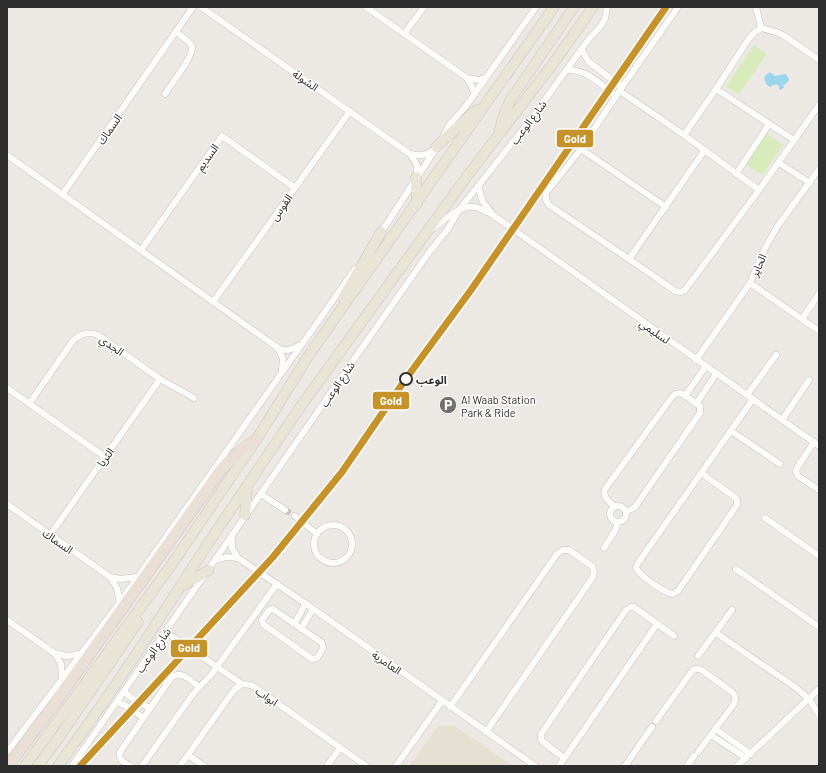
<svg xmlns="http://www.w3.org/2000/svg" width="826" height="773" font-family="Barlow,'Noto Sans Arabic',sans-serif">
<rect width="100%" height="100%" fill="#ece8e4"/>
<polygon fill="#e6e0d3" points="438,726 455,726 513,766 409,766"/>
<g fill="#d9eabb">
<polygon points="754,45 767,54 738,95 726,86"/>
<polygon points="767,134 783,145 762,175 745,164"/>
</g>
<polygon fill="#99d6ec" points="770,72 775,76 786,74 789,80 787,83 783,85 784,88 779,90 779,86 776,84 770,87 766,84 764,77"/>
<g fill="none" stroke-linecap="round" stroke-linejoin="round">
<polyline stroke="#c6c3c0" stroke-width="6" stroke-dasharray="6 3" stroke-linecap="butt" points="285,510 295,516"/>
<defs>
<g id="street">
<polyline points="201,7 410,154 417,165 417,176"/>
<polyline points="366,7 467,78 470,83 475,94"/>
<polyline points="678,7 622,87 581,149 546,193 546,200 549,205 629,259 675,291 681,292 685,290 759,190 819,105"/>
<polyline points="756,7 761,28"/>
<polyline points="404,34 424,7"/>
<polyline points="581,49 589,62 622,87"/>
<path d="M567 70C586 69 602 85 616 96"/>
<polyline points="467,78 479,80 486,77"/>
<polyline points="716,89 794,140"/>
<polyline points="620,91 684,135 716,89 748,40 754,33 761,28 776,32 783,35 819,60"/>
<path d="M165 94C170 85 194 56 192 47 190 41 181 36 176 32"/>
<polyline points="684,135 759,190"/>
<polyline points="581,149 666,207"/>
<path d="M410 154C419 156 426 156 433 150"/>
<path d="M7 155 278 348C286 352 291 350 298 346"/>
<polyline points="779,163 810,183"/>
<polyline points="736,174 769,124"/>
<polyline points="478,186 483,202 491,212"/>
<polyline points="62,195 193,7"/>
<path d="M432 229C444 221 460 204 475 207 481 208 487 212 493 215L819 446"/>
<polyline points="380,234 442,139 449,125 466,106 536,7"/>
<polyline points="141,250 222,136 295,188"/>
<polyline points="629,259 704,151"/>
<polyline points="750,283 819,331"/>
<polyline points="213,302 350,111"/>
<polyline points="802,319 819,294"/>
<polyline points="278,348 283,359 282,369"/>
<polyline points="696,360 750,283 765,248 777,227 819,169"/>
<polyline points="7,388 105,457"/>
<polyline points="747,395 776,355"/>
<polyline points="685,396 706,366"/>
<path d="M29 404 72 342C79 334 87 331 98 335L160 379 194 398"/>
<polyline points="696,404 716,374"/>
<polyline points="782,420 809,380"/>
<polyline points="731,431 780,464"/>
<polyline points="814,442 797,468 796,472 798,476 819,490"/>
<path d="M701 473 736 498 737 500V505L678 591 672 594C662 591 641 577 636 568L638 563 753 399"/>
<polyline points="261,494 285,510"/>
<polyline points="7,504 110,577 120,579 137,577"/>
<circle cx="618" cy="514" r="8"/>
<path d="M615 507C610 502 602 497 605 489L672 397 675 394 681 393 700 406V413L635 507 626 512"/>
<polyline points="295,516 317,534"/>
<polyline points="765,518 819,556"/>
<circle cx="333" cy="544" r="19"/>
<polyline points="50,535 160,379"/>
<polyline points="232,538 232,548 238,558 305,603 535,766"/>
<polyline points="604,548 615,531 618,522"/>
<polyline points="216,560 226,557 238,558"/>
<polyline points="736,569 819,627"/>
<polyline points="110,577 117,588 120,602"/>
<polygon points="273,609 322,643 323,648 317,658 312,659 263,624 262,620 269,610"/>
<polyline points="7,620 54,653 67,656 79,654"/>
<polyline points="294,624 301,612 305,603"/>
<polyline points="301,629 313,609"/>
<polyline points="166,632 242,684 251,685 256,688 366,766"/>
<polyline points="716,633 795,687 809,699 819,715"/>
<polyline points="54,653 61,664 62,678"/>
<polyline points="698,656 732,610"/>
<polyline points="124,692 137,702 150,708"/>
<polyline points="118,702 132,709 143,718"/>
<polyline points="450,707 557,554 563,550 569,550 592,566 594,572 593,577 486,732"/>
<path d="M656 721 692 671C696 668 699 668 703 671L732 692C736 696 736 698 734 704L698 752"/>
<polyline points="715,729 751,754"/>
<polyline points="711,735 746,758"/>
<polyline points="7,752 120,602 355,269"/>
<polyline points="188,755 204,766"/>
<polyline points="564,758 543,742 541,739 541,734 626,610 631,607 634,607 674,636"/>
<polyline points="77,760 86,766"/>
<polyline points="72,766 350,365 430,251 448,229 459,210 531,119 588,40 600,27 605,19 607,7"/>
<path d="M131 766C125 763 118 760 120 752L171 678C181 669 191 681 199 687"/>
<polyline points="142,766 193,694 211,675 277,584"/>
<polyline points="180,766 234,690 242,684"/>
<polyline points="327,766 340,748"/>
<polyline points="396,766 442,701"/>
<polyline points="559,766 657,624"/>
<polyline points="625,766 652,727"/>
<polyline points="687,766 694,756"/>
<polyline points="737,766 819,689"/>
</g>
<g id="primary">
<polyline points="499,133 503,117 511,99 574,7"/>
<polyline points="436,147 476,110"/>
<polyline points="416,177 417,204"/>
<polyline points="343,298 381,232"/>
<polyline points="245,515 247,488"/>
<polyline points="184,585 209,570"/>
<polyline points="25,766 170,567 256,440 309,355 554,7"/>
<polyline points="38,766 60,736 138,622"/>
<polyline points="58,766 108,696 143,644 211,539 301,406 468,175 555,61 593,7"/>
</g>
<path id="highway" d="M8 766 50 710 221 470C232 457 242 449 256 440"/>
</defs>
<use href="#street" stroke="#c5c4c5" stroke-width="7"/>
<use href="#primary" stroke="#c6c5c4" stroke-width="11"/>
<use href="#highway" stroke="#c6c5c4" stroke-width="12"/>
<use href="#street" stroke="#fcfcfb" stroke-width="6"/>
<use href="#primary" stroke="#e8e4d6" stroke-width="10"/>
<use href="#highway" stroke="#eadfd6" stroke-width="11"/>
<defs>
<polyline id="metro-1" points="80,766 273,557 342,472 405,380 471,290 666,7"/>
</defs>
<use href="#metro-1" stroke="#fff" stroke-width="10"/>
<use href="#metro-1" stroke="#c6922a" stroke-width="7"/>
</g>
<defs>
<symbol id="parking-disc" viewBox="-11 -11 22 22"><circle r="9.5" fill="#706f6e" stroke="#fff"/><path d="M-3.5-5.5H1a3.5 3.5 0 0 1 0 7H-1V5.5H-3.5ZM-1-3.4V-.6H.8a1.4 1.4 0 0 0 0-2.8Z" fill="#fff"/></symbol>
</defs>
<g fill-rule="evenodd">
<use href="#parking-disc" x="438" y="395" width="20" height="20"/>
</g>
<circle fill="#fff" stroke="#2e2e2e" stroke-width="2" cx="406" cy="379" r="6"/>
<g text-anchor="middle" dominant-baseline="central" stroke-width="3" stroke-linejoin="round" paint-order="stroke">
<g font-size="11" fill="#2e2e2e" stroke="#fff">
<text transform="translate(306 80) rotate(35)">الشولة</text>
<text transform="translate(528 122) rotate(-53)">شارع الوعب</text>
<text transform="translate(109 129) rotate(-55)">السماك</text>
<text transform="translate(207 157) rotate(-55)">السديم</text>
<text transform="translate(281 207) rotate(-55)">القوس</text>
<text transform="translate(758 265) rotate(-66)">الحاير</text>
<text transform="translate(655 331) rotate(35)">لسليمي</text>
<text transform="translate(112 345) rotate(35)">الجدي</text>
<text transform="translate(337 384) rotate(-56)">شارع الوعب</text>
<text transform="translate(105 457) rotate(-55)">الثريا</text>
<text transform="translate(58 541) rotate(35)">السماك</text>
<text transform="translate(153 650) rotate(-55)">شارع الوعب</text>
<text transform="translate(387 662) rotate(35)">العامرية</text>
<text transform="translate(267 696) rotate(35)">ابواب</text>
</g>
<g font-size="11" font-weight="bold" fill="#2e2e2e" stroke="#fff" text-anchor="start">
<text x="416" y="379">الوعب</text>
</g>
<g font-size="11" fill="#2e2e2e" stroke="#fff" text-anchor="start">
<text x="461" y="399">Al Waab Station<tspan x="461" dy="13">Park &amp; Ride</tspan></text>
</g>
</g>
<g stroke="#fff" stroke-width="1.5">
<rect x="556" y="129" width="38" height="19" rx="4" fill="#c6922a"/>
<rect x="372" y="391" width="38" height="19" rx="4" fill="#c6922a"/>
<rect x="170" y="639" width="38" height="19" rx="4" fill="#c6922a"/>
</g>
<g font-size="11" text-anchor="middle" font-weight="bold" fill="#fff">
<text x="575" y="143">Gold</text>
<text x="391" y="405">Gold</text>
<text x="189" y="652">Gold</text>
</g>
<rect width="826" height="773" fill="none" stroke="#2e2e2e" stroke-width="16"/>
</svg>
